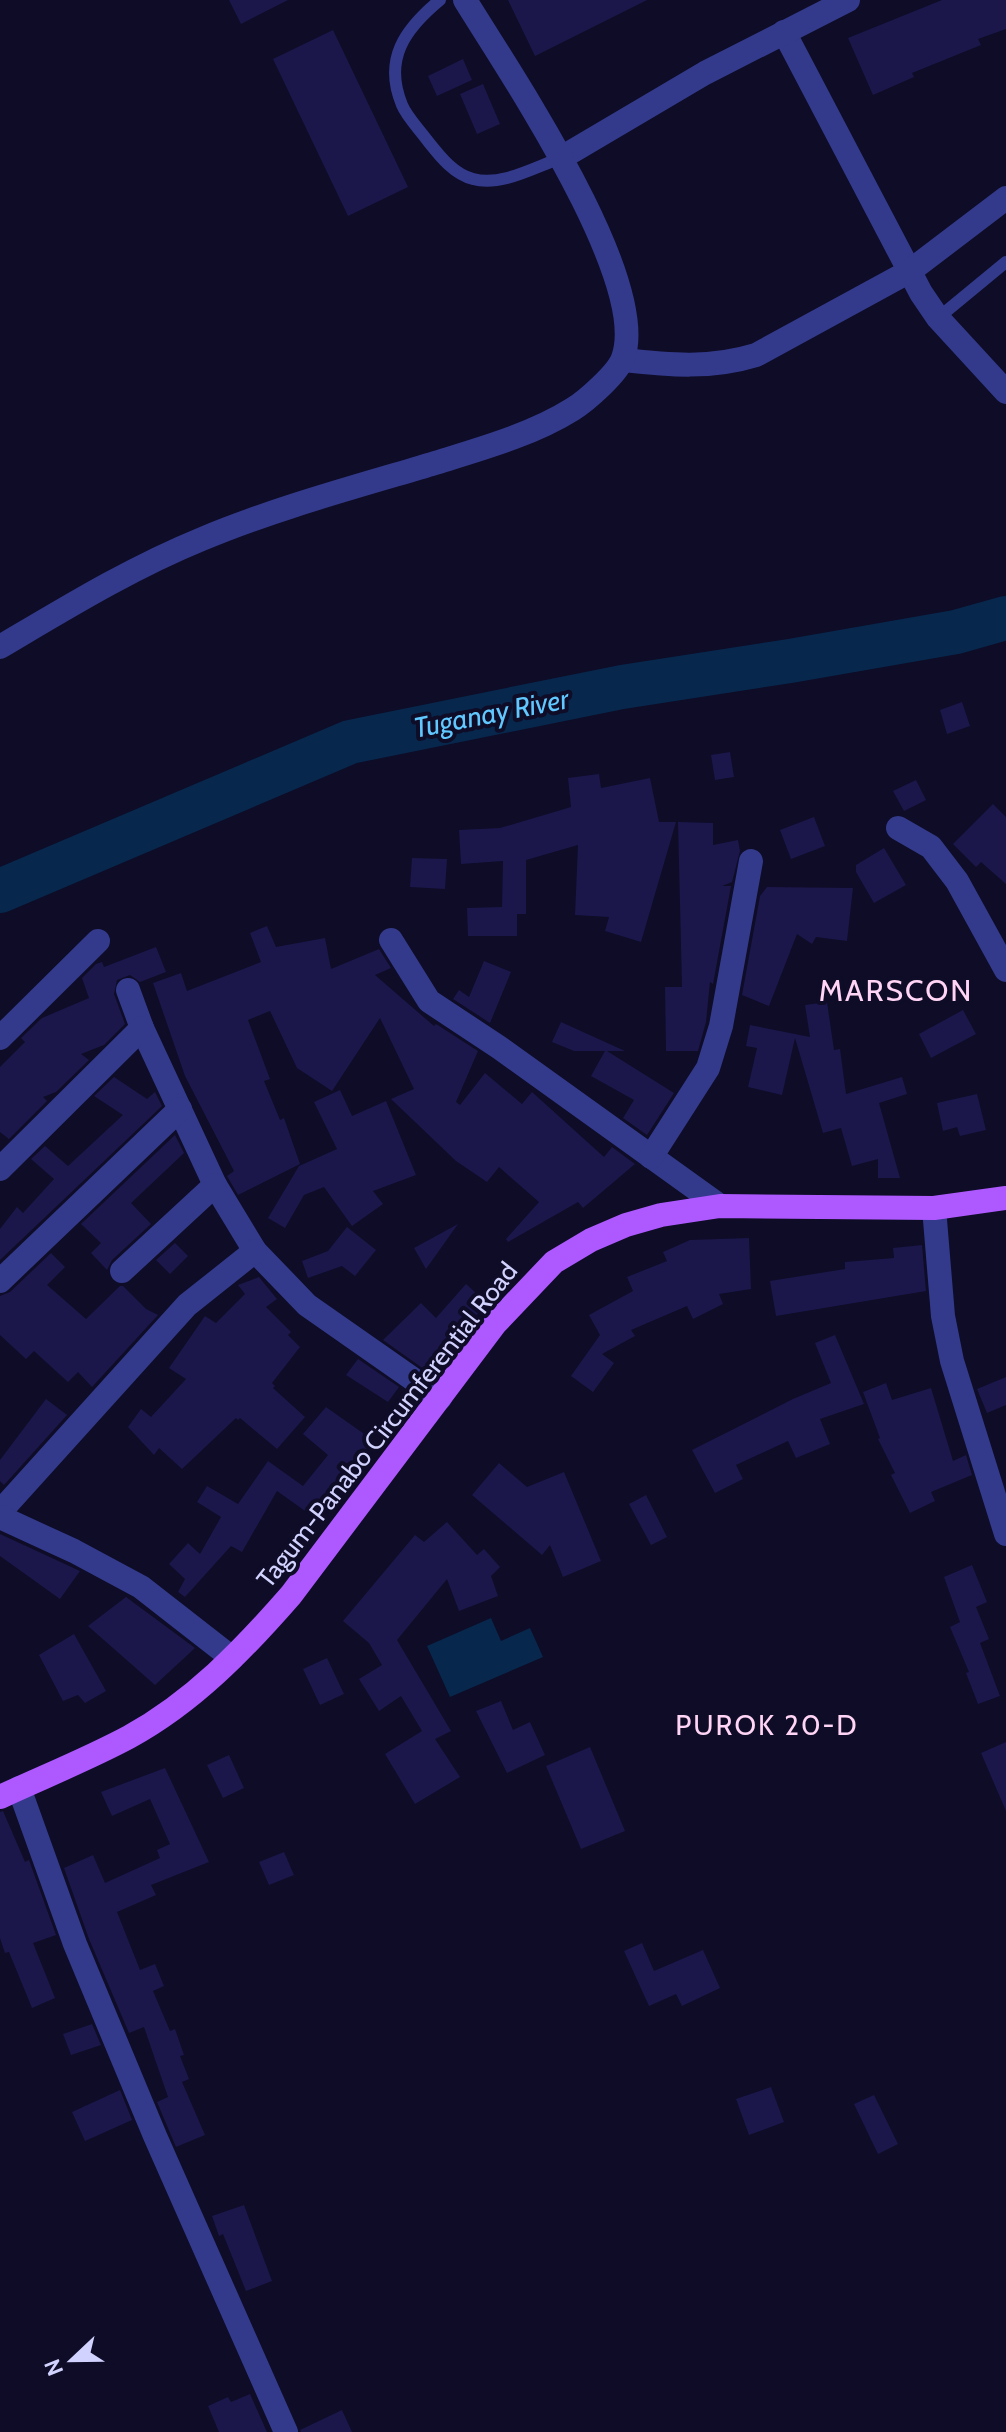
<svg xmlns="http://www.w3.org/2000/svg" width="1006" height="2432" font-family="Cabin,sans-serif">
<rect width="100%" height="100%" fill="#0e0c27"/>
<polygon fill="#07284c" points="491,1618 501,1641 530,1628 543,1657 450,1697 427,1646"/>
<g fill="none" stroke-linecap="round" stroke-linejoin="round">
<polyline stroke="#07284c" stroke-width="44" points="0,891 350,742 622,687 790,661 956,632 1006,618"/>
</g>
<g fill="#1b174a">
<polygon points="229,0 288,0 241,24"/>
<polygon points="508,0 647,0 535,56"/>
<polygon points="942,0 1006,0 1006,29 978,39 981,45 912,73 914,77 873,95 848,38"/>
<polygon points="333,30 408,187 348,216 273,59"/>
<polygon points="463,59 472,80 437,96 428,76"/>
<polygon points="483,84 500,124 477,134 460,94"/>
<polygon points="962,702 970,726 947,734 940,710"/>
<polygon points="730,752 734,777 715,780 711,755"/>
<polygon points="599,774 601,788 650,778 659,822 676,822 641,942 605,931 609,917 575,915 578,845 526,860 526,914 517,914 517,936 468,936 467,908 502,907 503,861 461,864 459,830 500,828 571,807 568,778"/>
<polygon points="916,780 926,800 904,811 893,791"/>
<polygon points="993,804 1006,817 1006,884 981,862 976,867 953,844"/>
<polygon points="814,817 825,846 791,859 780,830"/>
<polygon points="678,822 713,823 713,845 738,840 740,851 732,882 722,886 731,886 713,984 710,982 706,1022 698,1051 666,1051 665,987 682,987"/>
<polygon points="884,848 906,885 874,903 856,872 856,865"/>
<polygon points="412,858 447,859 445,889 410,887"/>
<polygon points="767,887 853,888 847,941 816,937 812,944 797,934 769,1006 742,995 760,896"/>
<polygon points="267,926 276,947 325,938 331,969 379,949 391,968 375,975 434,1026 436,1024 478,1051 456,1102 460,1105 485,1073 522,1104 532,1092 604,1157 612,1147 635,1164 583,1208 578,1202 508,1242 506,1239 539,1202 499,1167 487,1182 456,1161 391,1099 414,1089 380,1018 332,1091 297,1068 270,1011 248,1020 270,1079 264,1081 280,1120 284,1118 300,1164 238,1195 227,1176 234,1171 185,1076 153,983 181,973 187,991 261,962 250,933"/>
<polygon points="156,947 166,972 140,982 130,975 117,980 114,994 125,1024 104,1045 81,1054 89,1060 56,1092 43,1097 47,1101 9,1139 0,1132 0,1067 25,1042 21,1038 42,1018 89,998 82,978 96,964 102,962 104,967"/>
<polygon points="484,961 511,972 490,1023 453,999 459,990 469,997"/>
<polygon points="827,1002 834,1050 840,1049 846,1094 902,1077 907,1094 879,1103 900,1178 878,1178 878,1159 852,1166 841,1128 823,1133 795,1038 782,1095 748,1087 757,1048 746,1046 750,1025 810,1037 805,1005"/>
<polygon points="963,1010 976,1034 931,1058 919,1034"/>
<polygon points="561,1022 625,1051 607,1051 674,1093 647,1135 623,1118 634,1100 591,1076 605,1051 574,1051 552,1042"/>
<polygon points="114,1077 147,1099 155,1092 162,1106 0,1260 0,1229 17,1207 23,1213 54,1179 31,1159 45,1146 68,1166 123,1115 94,1096"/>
<polygon points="340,1090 352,1116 386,1101 416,1175 373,1191 383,1204 352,1226 324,1187 304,1195 285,1228 268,1218 299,1166 337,1149 314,1102"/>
<polygon points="977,1094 986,1130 960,1136 957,1127 943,1131 937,1103"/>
<polygon points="175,1135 184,1153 131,1203 151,1224 112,1260 107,1270 91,1253 101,1243 81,1224"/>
<polygon points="458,1224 426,1269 414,1248"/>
<polygon points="347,1227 376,1250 355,1276 342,1266 308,1278 302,1261 328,1251"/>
<polygon points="749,1238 751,1289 719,1294 723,1304 693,1319 687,1306 631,1330 635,1336 602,1354 614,1363 593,1392 571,1376 600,1335 589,1315 633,1291 627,1277 667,1261 663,1252 690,1240"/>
<polygon points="175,1243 188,1256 170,1274 156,1260"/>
<polygon points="922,1245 926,1291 776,1316 770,1281 845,1269 845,1262 894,1258 893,1248"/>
<polygon points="51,1253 65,1267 47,1285 86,1319 120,1286 123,1286 146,1309 158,1315 92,1387 78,1372 68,1382 34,1351 26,1359 0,1335 0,1296 10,1292"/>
<polygon points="259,1277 277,1299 266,1307 291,1332 288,1335 300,1347 272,1383 275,1386 273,1388 305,1417 277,1449 240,1418 238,1420 236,1418 182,1469 159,1448 154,1455 128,1427 141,1409 151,1417 186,1379 169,1368 205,1316 216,1323 245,1294 238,1285"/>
<polygon points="466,1284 487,1303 428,1372 383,1340 421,1303 436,1318"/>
<polygon points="835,1335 864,1404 820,1419 830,1444 796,1458 788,1441 736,1465 743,1479 715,1493 692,1450 793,1399 831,1383 815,1343"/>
<polygon points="358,1359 399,1387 388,1402 346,1375"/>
<polygon points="1006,1377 1006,1405 987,1413 977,1389"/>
<polygon points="886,1383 892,1400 931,1388 953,1461 966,1455 972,1475 931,1492 935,1501 910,1513 891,1475 895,1473 878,1439 880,1438 863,1392"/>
<polygon points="46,1399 67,1415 4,1485 0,1481 0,1460"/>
<polygon points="326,1407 377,1443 355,1472 334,1498 331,1495 315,1518 277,1491 242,1552 231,1546 185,1597 178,1592 185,1579 169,1564 188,1543 200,1554 221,1517 197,1502 207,1486 238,1504 268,1461 303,1486 328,1455 303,1434"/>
<polygon points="499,1463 527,1487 564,1472 601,1561 563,1577 550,1545 542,1555 472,1495"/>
<polygon points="646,1495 667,1537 651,1545 629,1504"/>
<polygon points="447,1522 477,1555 484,1549 500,1567 491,1576 498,1596 459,1611 447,1579 397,1640 451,1731 435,1739 460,1777 415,1804 385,1754 422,1731 401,1696 379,1711 359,1679 382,1665 369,1643 343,1621 415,1535 424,1542"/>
<polygon points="0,1534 80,1571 60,1599 0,1556"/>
<polygon points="972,1565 987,1602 976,1607 989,1639 980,1643 1000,1696 978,1704 966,1673 969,1672 950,1627 960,1622 944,1577"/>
<polygon points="126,1597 195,1648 155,1685 88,1626"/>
<polygon points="74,1634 106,1691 85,1703 78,1695 63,1701 39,1655"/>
<polygon points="327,1658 344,1694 320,1705 303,1669"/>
<polygon points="501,1701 513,1730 530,1722 545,1755 507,1773 476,1711"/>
<polygon points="1006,1742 1006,1811 981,1753"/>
<polygon points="590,1747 625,1831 581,1849 546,1766"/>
<polygon points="229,1755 244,1788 223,1798 207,1765"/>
<polygon points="165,1768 209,1862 151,1885 156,1895 117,1912 140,1970 155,1964 164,1986 153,1991 170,2031 175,2029 184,2055 180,2056 189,2079 182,2082 205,2135 176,2147 157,2102 168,2097 144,2027 129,2033 89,1939 64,1868 93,1855 105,1883 160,1858 157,1850 170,1844 150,1799 112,1816 101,1792"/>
<polygon points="3,1811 25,1862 29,1860 56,1935 33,1943 55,1998 32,2008 9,1952 5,1953 0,1938 0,1812"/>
<polygon points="284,1852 294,1875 269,1885 259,1862"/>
<polygon points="642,1943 654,1971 703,1950 720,1988 682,2006 676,1994 649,2006 624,1951"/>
<polygon points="92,2024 101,2045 71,2055 63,2034"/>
<polygon points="771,2087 784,2122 749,2135 736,2099"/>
<polygon points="120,2090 132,2120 85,2141 72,2112"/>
<polygon points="874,2095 898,2144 878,2154 854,2104"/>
<polygon points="244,2205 272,2281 246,2291 223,2234 219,2236 212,2216"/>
<polygon points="250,2394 267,2432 219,2432 208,2406 228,2397 231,2402"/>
<polygon points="342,2410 352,2432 301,2432 300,2430"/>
</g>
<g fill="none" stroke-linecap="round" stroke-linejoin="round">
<g stroke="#333a8b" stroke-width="12">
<path d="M440 0C405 29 383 59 402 105 407 117 419 129 427 140 439 155 453 174 473 179 501 187 535 167 561 158"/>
<polyline points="938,318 1006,262"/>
</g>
<g stroke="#333a8b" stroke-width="24">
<polyline points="784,32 921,293 938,318 1006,392"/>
<polyline points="561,158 705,73 848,0"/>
<path d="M623 360C669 365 711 369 756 355L910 271 1006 198"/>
<path d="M0 647C66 608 131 568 202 539 276 508 355 487 432 464 477 450 532 435 573 409 586 401 618 373 623 358 651 280 508 70 465 0"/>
<polyline points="898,828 931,847 957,881 1006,970"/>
<polyline points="391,940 429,1001 500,1048 720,1206"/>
<polyline points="128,990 142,1028 215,1185 255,1251 307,1305 440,1398"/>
<polyline points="0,1038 98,941"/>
<polyline points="651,1157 708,1068 721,1026 751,861"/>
<polyline points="0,1169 142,1028"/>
<polyline points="934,1208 943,1316 952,1361 1006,1534"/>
<polyline points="122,1271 215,1185"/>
<polyline points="0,1281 180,1109"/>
<polyline points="0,1512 187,1305 255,1251"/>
<polyline points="0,1517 74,1551 141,1587 232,1658"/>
<polyline points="19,1788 75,1944 155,2136 286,2432"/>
</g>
<path stroke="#ad59ff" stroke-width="24" d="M0 1797C43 1777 88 1759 129 1737 193 1702 243 1650 291 1595L495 1324 554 1262 591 1240 626 1225 661 1215 720 1206 934 1208 1006 1198"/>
</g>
<g text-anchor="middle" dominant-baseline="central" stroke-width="8" stroke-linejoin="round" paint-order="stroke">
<g font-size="26" fill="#d2d2ff" stroke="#0e0c27">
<text transform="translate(387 1425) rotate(-52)">Tagum-Panabo Circumferential Road</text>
</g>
<g font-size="28" font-style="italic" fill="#60c8ff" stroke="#0e0c27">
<text transform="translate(491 713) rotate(-11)">Tuganay River</text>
</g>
<g font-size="28" letter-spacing="2" fill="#ffd4f5" stroke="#0e0c27">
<text x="767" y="1725">PUROK 20-D</text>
</g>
<g font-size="30" letter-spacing="2" fill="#ffd4f5" stroke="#0e0c27">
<text x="896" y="990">MARSCON</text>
</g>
</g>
<g transform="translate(72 2360) rotate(248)" stroke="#0e0c27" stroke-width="6" paint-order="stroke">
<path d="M0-6L14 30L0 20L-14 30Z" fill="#d2d2ff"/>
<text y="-12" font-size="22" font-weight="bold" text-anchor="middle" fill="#d2d2ff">N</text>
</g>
</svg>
